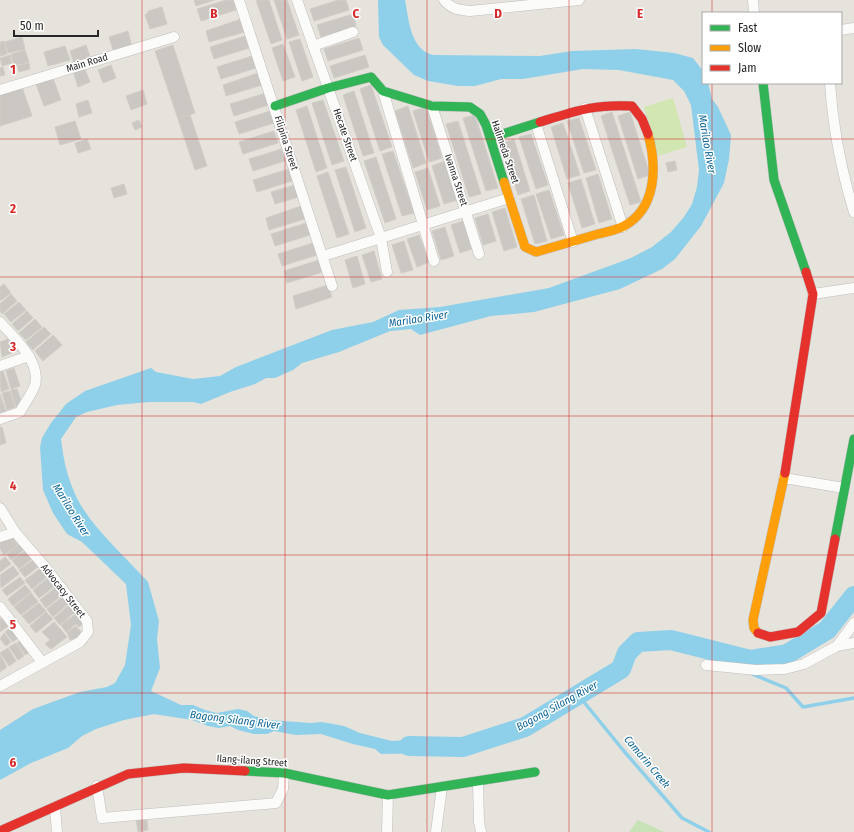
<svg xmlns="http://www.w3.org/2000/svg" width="854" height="832" font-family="'Fira Sans Condensed',sans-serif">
<rect width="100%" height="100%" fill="#e6e2dc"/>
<polygon fill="#c7e2b4" points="638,820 664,832 629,832"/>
<polygon fill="#d2e6b2" points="673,98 687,147 658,156 644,107"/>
<path fill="#8ed0e9" d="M378 0H405C409 20 410 49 433 55L540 56 572 51 636 49 674 53 693 58 703 71V83H708L712 99 718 107 731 135 729 159 724 183 701 226 675 259 662 269 620 289 534 312 491 316 420 335 411 329 390 331 339 352 302 363 293 370 275 378H266L255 384 230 392 201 404 193 402H149L117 405 87 412 76 417 61 439C63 456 66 472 73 489 85 522 124 555 148 582L159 621 157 639 160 668 151 691 181 705H193L205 710 217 713 238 709 247 711 254 716 269 720 311 723 322 722 344 726 360 733 392 741 421 739 435 741V753L381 754 375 749 353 744 321 734 296 735 274 731 267 734H254L238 730 230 726 219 728 208 726 192 720 154 714 124 720 96 729 82 736 68 748 31 763 0 780V730L33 709 80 692 107 687 115 683 125 665 131 625 126 584 82 542 67 534 53 513 43 490 40 447 42 438 51 423 66 404 85 391 151 368 156 372 193 379 220 376 236 367 332 330 373 322 399 310 440 307 549 288 631 258 652 247 671 232 684 217 692 204 697 187 699 170 691 105 684 91 673 80 619 70 583 69 523 79H501L475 86H458L428 81 414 75 383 45 379 37Z"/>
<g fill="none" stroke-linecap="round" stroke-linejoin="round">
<g stroke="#8ed0e9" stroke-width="3.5">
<polyline points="731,655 739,663"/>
<polyline points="752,674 786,688 803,707 854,698"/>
<polyline points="579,696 623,750 682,818 709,832"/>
</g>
<polyline stroke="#8ed0e9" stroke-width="20" points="409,746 463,747 525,727 621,669 627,653 638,642 671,640 750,660 787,654 827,630 854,596"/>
</g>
<g fill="#cbc8c3" stroke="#d1cec8">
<polygon points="194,0 215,0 196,6"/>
<polygon points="226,0 233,0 236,10 201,21 197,9"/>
<polygon points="256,0 269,0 282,40 271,44"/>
<polygon points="274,0 287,0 299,35 287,39"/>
<polygon points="338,0 346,0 349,10 314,21 310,9"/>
<polygon points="162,7 167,24 150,29 145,15 148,13 148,11"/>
<polygon points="353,14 356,26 321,37 317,25"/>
<polygon points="241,19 245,32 209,42 206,31"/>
<polygon points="128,31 132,47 114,53 109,37"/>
<polygon points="245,36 249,48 214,59 210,47"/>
<polygon points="22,37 25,49 8,53 5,42"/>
<polygon points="359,38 363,50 328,61 324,49"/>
<polygon points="300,39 313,77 302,81 289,42"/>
<polygon points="4,41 7,54 0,56 0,42"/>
<polygon points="283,44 295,77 283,81 272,48"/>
<polygon points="86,45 91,59 74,64 70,51"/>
<polygon points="173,45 195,113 178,119 155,51"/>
<polygon points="65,46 70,60 48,66 44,52"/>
<polygon points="25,50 29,62 14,66 11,54"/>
<polygon points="10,55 12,63 2,66 0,58"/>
<polygon points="365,55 369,67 334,78 330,66"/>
<polygon points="252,56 256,68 221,79 217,67"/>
<polygon points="29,63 30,69 19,72 17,66"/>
<polygon points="111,65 116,78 103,83 98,70"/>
<polygon points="3,67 5,75 0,76 0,68"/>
<polygon points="84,67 90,82 78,87 73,71"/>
<polygon points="258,73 262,85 226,96 223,85"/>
<polygon points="53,78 61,100 44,106 36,84"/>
<polygon points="371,85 392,147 380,151 360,89"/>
<polygon points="22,87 32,116 0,126 0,94"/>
<polygon points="143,90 147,104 131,110 126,96"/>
<polygon points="354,91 374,153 363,156 343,95"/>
<polygon points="266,93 269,105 234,116 230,104"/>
<polygon points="88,100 92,113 79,117 76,104"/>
<polygon points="323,100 344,161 332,165 312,103"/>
<polygon points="307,106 327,168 316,172 296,110"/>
<polygon points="408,106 426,163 413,168 395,111"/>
<polygon points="426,107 442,158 429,162 413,111"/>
<polygon points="270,111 274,123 239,134 235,122"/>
<polygon points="612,112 641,202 630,205 601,116"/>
<polygon points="630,112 650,175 638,179 618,116"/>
<polygon points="190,115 207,166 195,170 178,119"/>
<polygon points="475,115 498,188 486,191 463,118"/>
<polygon points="579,118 596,170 584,173 567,121"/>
<polygon points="139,120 142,127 135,130 132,123"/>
<polygon points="75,121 81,139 60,145 55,127"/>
<polygon points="458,121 481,194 469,197 446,124"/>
<polygon points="563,123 580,175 567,179 551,127"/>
<polygon points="274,131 278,143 243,154 239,142"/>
<polygon points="531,134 548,185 536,189 519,137"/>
<polygon points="87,139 91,149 78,153 75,143"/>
<polygon points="514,139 530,191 518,195 502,143"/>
<polygon points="285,148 288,160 253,171 249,159"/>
<polygon points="393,151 414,213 402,216 382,154"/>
<polygon points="376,157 396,219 385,223 364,161"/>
<polygon points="445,161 458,200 444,204 432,166"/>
<polygon points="675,161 677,170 668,172 666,163"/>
<polygon points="346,167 366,228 355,232 335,170"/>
<polygon points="428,168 440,206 427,210 415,172"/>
<polygon points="289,169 292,181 257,192 253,180"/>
<polygon points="328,172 349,234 337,238 317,176"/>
<polygon points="598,174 612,219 599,223 586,178"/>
<polygon points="581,179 595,224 582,228 568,183"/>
<polygon points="124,184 127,194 114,198 111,188"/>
<polygon points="295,185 299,197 275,204 271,192"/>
<polygon points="549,190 564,235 551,239 536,194"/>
<polygon points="534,195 547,241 535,244 521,199"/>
<polygon points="301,206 305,219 269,230 266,218"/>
<polygon points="505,208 517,247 504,251 492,212"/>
<polygon points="488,214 496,241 483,245 475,218"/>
<polygon points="463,221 472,249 460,253 451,225"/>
<polygon points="306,223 310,235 275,246 271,234"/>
<polygon points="445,227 454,256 441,260 432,231"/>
<polygon points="419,235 429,262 417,267 407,239"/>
<polygon points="404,241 413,270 401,273 392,245"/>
<polygon points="313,243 317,255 282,266 278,254"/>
<polygon points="374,251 382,279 371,282 362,255"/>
<polygon points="357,256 365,284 353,288 345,260"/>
<polygon points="319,260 323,272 287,283 284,271"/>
<polygon points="4,284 11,293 0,301 0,287"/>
<polygon points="328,285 332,297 296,309 293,296"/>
<polygon points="11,294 17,301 2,314 0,311 0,304"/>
<polygon points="19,302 26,310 11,322 4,314"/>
<polygon points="27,311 33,318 18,331 12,324"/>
<polygon points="35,319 42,327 26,340 19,333"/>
<polygon points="44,327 51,334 33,350 26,342"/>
<polygon points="53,335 62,345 43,361 35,351"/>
<polygon points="8,339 12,353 2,357 0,342"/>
<polygon points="11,340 18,350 13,352 10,341"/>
<polygon points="14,368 20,386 11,389 6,371"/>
<polygon points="3,371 9,389 1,392 0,372"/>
<polygon points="17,389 21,400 16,407 11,390"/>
<polygon points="10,391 15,407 7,410 2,393"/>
<polygon points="0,394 6,411 0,413"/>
<polygon points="0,427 2,427 6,443 0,445"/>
<polygon points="13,538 18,545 4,555 0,549 0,542"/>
<polygon points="21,543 25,549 11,560 7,554"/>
<polygon points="28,549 34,557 19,569 12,560"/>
<polygon points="5,557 11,564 0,572 0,561"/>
<polygon points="33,560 38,567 25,577 19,570"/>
<polygon points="13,566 19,574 1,588 0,575"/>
<polygon points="41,568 48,576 32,589 25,580"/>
<polygon points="20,577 25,583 7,596 2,590"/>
<polygon points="48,578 55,586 39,598 33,590"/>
<polygon points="25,585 31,592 13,606 8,599"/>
<polygon points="56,587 62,595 46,608 40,600"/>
<polygon points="31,593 38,602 21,615 14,607"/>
<polygon points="62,597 68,604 53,617 47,609"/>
<polygon points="39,603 46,611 29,624 22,616"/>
<polygon points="69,605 75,612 60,625 54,618"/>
<polygon points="46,612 53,619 36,633 30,626"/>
<polygon points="77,613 84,623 79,627 76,624 66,632 61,625"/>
<polygon points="4,616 11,624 0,632 0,619"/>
<polygon points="54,622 67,637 51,649 45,644 50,640 42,632"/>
<polygon points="13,626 20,636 13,642 5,632"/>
<polygon points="76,626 82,633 78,637 70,640 67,632"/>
<polygon points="4,633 11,642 6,646 0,639"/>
<polygon points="22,639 31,651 25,655 17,643"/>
<polygon points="16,643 24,656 18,660 9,647"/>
<polygon points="8,648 16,661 9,666 0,653"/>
<polygon points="0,655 7,667 0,672"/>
<polygon points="136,819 147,820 148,830 138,832"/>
</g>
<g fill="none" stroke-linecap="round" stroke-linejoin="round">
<defs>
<g id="street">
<polyline points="239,0 332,286"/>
<polyline points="297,0 381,238 387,272"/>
<path d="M444 0C451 9 459 10 470 11L579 0"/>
<polyline points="753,0 754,13"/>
<polyline points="841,30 854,28"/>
<polyline points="313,46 353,32"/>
<path d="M830 83C833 127 841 170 854 212"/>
<polyline points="0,90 174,37"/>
<polyline points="383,91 434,261"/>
<polyline points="432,106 479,254"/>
<polyline points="585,108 623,227"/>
<polyline points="536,124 573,242"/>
<polyline points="323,256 509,198"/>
<polyline points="813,294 854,288"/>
<path d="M0 322C14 338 41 361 35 385 32 394 24 404 20 412L0 419"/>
<polyline points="0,366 29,356"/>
<polyline points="784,478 844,488"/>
<polyline points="0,508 15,532 46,568 87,621 88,632 80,642 0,686"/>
<polyline points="0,537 15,532"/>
<polyline points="0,607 42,662"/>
<polyline points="837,646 854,643"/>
<polyline points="706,665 756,670 785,669 804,664 837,646 854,623"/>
<polyline points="478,782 479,822 481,832"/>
<polyline points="97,786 102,818 276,803 283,789 284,773"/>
<polyline points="55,807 57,832"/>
<polyline points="387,832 388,795"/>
<polyline points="436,832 442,787"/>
</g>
<g id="fast">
<polyline points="763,83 774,180 806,272"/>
<polyline points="275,106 328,88 371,77 383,91 432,106 470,107 480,114 486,125 504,182"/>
<polyline points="490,138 540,122"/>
<polyline points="835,539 854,439"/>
<polyline points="245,771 284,773 388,795 535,772"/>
</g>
<g id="slow">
<path d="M504 182 525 247 536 252C557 246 577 240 598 234 606 232 617 230 624 226 657 208 657 166 648 134"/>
<polyline points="758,633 754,628 753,620 785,473"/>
</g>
<g id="jam">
<path d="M540 122C575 111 594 104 632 106L642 119 648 134"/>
<polyline points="785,473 813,294 806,272"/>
<polyline points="758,633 770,637 798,632 821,613 835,539"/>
<polyline points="0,831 128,774 184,768 245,771"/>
</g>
</defs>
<use href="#street" stroke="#bfbebe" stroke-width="11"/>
<use href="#fast" stroke="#bfbebe" stroke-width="10"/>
<use href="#slow" stroke="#bfbebe" stroke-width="10"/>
<use href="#jam" stroke="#bfbebe" stroke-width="10"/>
<use href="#street" stroke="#fbfbfa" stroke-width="10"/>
<use href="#fast" stroke="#30b455" stroke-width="9"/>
<use href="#slow" stroke="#ff9f0a" stroke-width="9"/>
<use href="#jam" stroke="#e5322d" stroke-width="9"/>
</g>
<path fill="none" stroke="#d62828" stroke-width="1" stroke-opacity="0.55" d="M142 0V832M285 0V832M427 0V832M569 0V832M712 0V13M712 83V832M0 139H854M0 277H854M0 416H854M0 555H854M0 693H854"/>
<g text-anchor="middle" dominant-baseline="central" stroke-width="3" stroke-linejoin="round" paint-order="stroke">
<g font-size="10" fill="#272727" stroke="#fff">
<text transform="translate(87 63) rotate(-17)">Main Road</text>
<text transform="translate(345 135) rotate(71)">Hecate Street</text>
<text transform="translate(286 143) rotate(72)">Filipina Street</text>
<text transform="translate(505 152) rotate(71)">Halimeda Street</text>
<text transform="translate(456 180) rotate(72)">Ivanna Street</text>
<text transform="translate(63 591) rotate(52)">Advocacy Street</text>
<text transform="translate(252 761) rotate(4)">Ilang-ilang Street</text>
</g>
<g font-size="11" font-style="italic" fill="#0c6596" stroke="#fff">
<text transform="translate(707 144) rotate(80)">Marilao River</text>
<text transform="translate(418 319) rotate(-9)">Marilao River</text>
<text transform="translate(71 510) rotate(58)">Marilao River</text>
<text transform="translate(557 706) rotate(-29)">Bagong Silang River</text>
<text transform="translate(235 720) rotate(7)">Bagong Silang River</text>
<text transform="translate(647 762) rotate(50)">Camarin Creek</text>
</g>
</g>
<g font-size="13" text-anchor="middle" font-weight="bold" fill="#d62828" stroke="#fff" stroke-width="3" stroke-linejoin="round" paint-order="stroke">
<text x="214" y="18">B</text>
<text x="356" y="18">C</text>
<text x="498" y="18">D</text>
<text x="640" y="18">E</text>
<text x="13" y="74">1</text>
<text x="13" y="213">2</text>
<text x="13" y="351">3</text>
<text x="13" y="490">4</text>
<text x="13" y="629">5</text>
<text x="13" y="767">6</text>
</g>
<rect x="702" y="12" width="140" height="72" fill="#ffffff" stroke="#a9a9a9"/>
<rect x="710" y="25" width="20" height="6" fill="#30b455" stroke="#a9a9a9"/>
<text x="738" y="32" font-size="12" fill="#272727">Fast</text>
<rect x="710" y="45" width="20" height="6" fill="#ff9f0a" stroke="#a9a9a9"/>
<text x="738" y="52" font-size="12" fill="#272727">Slow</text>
<rect x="710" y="65" width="20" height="6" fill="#e5322d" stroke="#a9a9a9"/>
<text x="738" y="72" font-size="12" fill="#272727">Jam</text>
<path d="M14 30v6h84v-6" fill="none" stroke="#272727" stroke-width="2"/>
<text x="20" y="30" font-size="12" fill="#272727" stroke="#ffffff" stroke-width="3" paint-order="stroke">50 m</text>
</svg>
